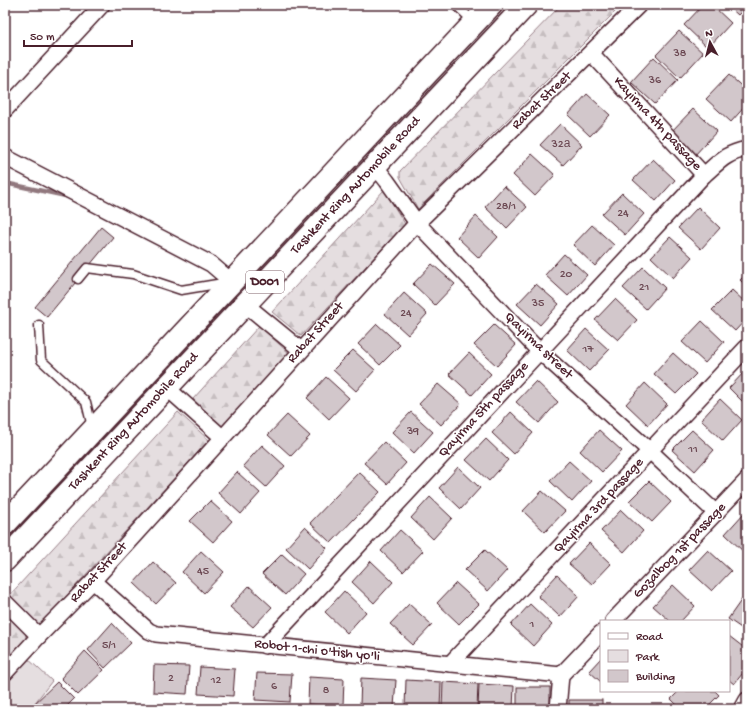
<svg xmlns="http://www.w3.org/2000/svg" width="752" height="714" font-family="'Gochi Hand',sans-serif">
<defs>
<pattern id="forest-firs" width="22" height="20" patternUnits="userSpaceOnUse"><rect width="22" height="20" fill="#e5dee0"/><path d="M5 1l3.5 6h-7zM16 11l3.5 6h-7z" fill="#c6bec0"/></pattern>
</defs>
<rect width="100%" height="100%" fill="#fff"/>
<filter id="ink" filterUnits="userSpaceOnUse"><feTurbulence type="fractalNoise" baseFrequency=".025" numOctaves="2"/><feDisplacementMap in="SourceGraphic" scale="8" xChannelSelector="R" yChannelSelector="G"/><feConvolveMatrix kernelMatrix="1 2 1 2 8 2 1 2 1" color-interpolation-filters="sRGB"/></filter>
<g filter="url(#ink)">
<g fill="#e5dee0" stroke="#987e86">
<polygon points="503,5 514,5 357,173 351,167"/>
<polygon points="326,192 334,199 5,552 5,536"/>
<polygon points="25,656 52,681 30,709 5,709 5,679"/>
</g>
<g fill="url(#forest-firs)" stroke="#987e86">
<polygon points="561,5 622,5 418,209 400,177 400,171"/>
<polygon points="384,190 405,224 301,336 272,312"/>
<polygon points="259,326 289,353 223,427 193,399"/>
<polygon points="178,412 209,440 39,626 7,598"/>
<polygon points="5,613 25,630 26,638 5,661"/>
</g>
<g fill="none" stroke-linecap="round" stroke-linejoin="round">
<polyline stroke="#91787e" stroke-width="4.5" points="5,183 66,196"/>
</g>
<g fill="#d2c7cb" stroke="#4a1f2b">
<polygon points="703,5 712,5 731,23 708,48 684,25"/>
<polygon points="727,5 747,5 747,6 738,15"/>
<polygon points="679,31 703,53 680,78 656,55"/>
<polygon points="654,57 678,80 655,104 631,82"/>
<polygon points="729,75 747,91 747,104 731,122 706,99"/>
<polygon points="587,94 610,115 590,136 568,115"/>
<polygon points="693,109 717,131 694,156 669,134"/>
<polygon points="560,124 582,145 563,165 540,145"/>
<polygon points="532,154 555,175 535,196 513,175"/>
<polygon points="653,159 675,180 656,201 633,180"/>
<polygon points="504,186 527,207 507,228 485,207"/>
<polygon points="622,193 644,214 625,235 602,214"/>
<polygon points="698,207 720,228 701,249 678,228"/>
<polygon points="476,216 498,237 479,258 457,237"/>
<polygon points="592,225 614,245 595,266 573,245"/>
<polygon points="101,227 113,237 47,317 35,307"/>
<polygon points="670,237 692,257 673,278 651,257"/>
<polygon points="564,254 587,275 568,296 545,275"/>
<polygon points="432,264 455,284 435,305 413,284"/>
<polygon points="643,267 665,288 646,309 623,288"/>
<polygon points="747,273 747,287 740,280"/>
<polygon points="536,284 559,304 540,325 517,304"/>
<polygon points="732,290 747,304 747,318 735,331 712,310"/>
<polygon points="404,293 427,314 408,335 385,314"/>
<polygon points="615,299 637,320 618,340 595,320"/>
<polygon points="702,321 724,342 705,363 682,342"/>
<polygon points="377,324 400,345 380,365 358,344"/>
<polygon points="494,325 516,345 497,366 474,345"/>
<polygon points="586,329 609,350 589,371 567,350"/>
<polygon points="353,350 375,370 356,391 333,370"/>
<polygon points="469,353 491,374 472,395 449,374"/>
<polygon points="673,353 696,374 676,394 654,374"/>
<polygon points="747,369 747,406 729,388"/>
<polygon points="326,377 349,398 329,419 307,398"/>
<polygon points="536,381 558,402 539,423 516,402"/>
<polygon points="645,383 667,404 648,425 626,404"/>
<polygon points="438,384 461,404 441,425 419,404"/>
<polygon points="720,399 742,420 723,441 701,420"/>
<polygon points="411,412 433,432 414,453 392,432"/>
<polygon points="511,412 533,433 514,454 492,433"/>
<polygon points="287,415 310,436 291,456 268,435"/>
<polygon points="599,430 622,451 602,472 580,451"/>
<polygon points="692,430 714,450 695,471 672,450"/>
<polygon points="486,439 508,460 489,481 466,460"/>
<polygon points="384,442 406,463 387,484 364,463"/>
<polygon points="262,445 285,466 266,487 243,466"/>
<polygon points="569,461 591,481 572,502 550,481"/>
<polygon points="458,467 480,488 461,509 439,488"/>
<polygon points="237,472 260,493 241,514 218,493"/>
<polygon points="359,472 380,492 331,543 310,523"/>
<polygon points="649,481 671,502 652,522 629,501"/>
<polygon points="542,491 565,511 545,532 523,511"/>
<polygon points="430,497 452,518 433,539 411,518"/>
<polygon points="210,501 232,521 213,542 190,521"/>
<polygon points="621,510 643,531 624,552 601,531"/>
<polygon points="744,513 747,516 747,555 725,534"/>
<polygon points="305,527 327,548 308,569 286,548"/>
<polygon points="400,530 423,551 403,572 381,551"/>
<polygon points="589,543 611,564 592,584 569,564"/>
<polygon points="485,550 507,570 488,591 465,570"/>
<polygon points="708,550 731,571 712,591 689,570"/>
<polygon points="201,551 224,572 204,593 182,572"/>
<polygon points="282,554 304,574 285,595 262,574"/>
<polygon points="371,561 393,582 374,603 352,582"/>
<polygon points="153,562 176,583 156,604 134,583"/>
<polygon points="557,575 579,596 560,617 538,596"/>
<polygon points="456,583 479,604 459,624 437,603"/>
<polygon points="673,585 695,606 681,621 670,621 653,606"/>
<polygon points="249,586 272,607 253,627 230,607"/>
<polygon points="344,591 366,612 347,633 325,612"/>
<polygon points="747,592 747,632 728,619"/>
<polygon points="409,604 432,625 413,645 390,624"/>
<polygon points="530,604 552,625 533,646 511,625"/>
<polygon points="112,623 131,643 105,668 88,650"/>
<polygon points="729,636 747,650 747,668 734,684 729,680"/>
<polygon points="85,651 104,670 78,695 61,678"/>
<polygon points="601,658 601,682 589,671"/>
<polygon points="154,665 189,666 187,694 153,692"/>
<polygon points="200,667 235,669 233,696 198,694"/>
<polygon points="257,673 292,674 290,702 255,700"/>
<polygon points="309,677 344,679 343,706 308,704"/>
<polygon points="361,678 396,680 394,707 360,705"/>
<polygon points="406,680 441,682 440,709 405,707"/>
<polygon points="57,682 74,699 64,709 33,709 31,707"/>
<polygon points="443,682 478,684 477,709 442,709"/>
<polygon points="479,684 514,686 513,709 478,709"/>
<rect x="517" y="687" width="33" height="22"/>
<polygon points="679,691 715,691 719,695 705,709 681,709 671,699"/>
<rect x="569" y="700" width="33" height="9"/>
</g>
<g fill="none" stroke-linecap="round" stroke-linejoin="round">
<defs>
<g id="lane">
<polyline points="456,5 474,22"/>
<polyline points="78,279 87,268 133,274 181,290 223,283"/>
<polyline points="39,325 41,360 86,402 92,427"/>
</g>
<g id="street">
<polyline points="591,53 704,175"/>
<polyline points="5,110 102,5"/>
<polyline points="5,157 211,264 232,282"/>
<polyline points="375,166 387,181 417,223 539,351 650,451 716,513"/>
<polyline points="245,304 301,350"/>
<polyline points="167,388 222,437"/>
<polyline points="93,581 149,631 156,634 561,675"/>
<polyline points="5,602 39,636"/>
<polyline points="613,621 747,480"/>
<path d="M265 646 704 175C720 161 726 153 747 149"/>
<polyline points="450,664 747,347"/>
<polyline points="5,673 39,636 93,581 417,223 639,5"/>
<polyline points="558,709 561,675 601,633"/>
<polyline points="742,709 747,700"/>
</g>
<g id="highway">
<polyline points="5,524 491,5"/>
<polyline points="5,560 526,5"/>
</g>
</defs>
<use href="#lane" stroke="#4a1f2b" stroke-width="11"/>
<use href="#street" stroke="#4a1f2b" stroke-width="18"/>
<use href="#highway" stroke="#4a1f2b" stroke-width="25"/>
<use href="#lane" stroke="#fff" stroke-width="8"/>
<use href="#street" stroke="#fff" stroke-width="15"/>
<use href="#highway" stroke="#fff" stroke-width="22"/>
</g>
</g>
<g text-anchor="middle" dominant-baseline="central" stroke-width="3" stroke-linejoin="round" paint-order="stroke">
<g font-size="12" fill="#6c4953">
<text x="680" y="54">38</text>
<text x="655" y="81">36</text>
<text x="561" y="145">32а</text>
<text x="506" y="207">28/1</text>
<text x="623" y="214">24</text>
<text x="566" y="275">20</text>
<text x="644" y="288">21</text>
<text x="538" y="304">35</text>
<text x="406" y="314">24</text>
<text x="588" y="350">17</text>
<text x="413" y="432">39</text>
<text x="693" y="450">11</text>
<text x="203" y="572">45</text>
<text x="532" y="625">1</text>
<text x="109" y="646">5/1</text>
<text x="171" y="679">2</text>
<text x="216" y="681">12</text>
<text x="274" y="687">6</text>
<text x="326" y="691">8</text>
</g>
<rect fill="#fff" stroke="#80626b" stroke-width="1" x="246" y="271" width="38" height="22" rx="3"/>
<g font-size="13" font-weight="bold" fill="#4a1f2b">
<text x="265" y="282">D001</text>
</g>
<g font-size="14" fill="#4a1f2b" stroke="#fff">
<text transform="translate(542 101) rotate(-44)">Rabat Street</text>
<text transform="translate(657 124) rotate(47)">Kayirma 4th passage</text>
<text transform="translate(356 186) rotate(-47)">Tashkent Ring Automobile Road</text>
<text transform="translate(316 333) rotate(-48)">Rabat Street</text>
<text transform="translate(538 346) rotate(44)">Qayirma street</text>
<text transform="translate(484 410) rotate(-47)">Qayirma 5th passage</text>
<text transform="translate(134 422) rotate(-47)">Tashkent Ring Automobile Road</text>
<text transform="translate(599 506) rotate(-47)">Qayirma 3rd passage</text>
<text transform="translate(680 551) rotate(-46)">Gozalbog 1st passage</text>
<text transform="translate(99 573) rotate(-47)">Rabat Street</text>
<text transform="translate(317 651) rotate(6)">Robot 1-chi o'tish yo'li</text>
</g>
</g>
<rect width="752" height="714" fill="none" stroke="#fff" stroke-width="20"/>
<rect x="10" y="10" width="732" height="694" fill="none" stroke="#4a1f2b" stroke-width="1.5" filter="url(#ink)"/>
<rect x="600" y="620" width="130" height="72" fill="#ffffff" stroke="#b7a5aa"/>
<rect x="608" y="633" width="20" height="6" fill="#ffffff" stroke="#b7a5aa"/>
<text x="636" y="640" font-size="12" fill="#4a1f2b">Road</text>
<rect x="608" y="650" width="20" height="12" fill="#e5dee0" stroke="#b7a5aa"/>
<text x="636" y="660" font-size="12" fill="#4a1f2b">Park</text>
<rect x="608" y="670" width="20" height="12" fill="#d2c7cb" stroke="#b7a5aa"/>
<text x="636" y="680" font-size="12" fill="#4a1f2b">Building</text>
<g transform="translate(710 42) rotate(353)" stroke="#ffffff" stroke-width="3" paint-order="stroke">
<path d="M0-3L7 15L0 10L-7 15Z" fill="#4a1f2b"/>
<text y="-6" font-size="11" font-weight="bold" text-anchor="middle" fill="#4a1f2b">N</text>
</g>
<path d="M24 40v6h108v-6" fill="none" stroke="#4a1f2b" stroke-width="2"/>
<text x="30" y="40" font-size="12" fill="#4a1f2b" stroke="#ffffff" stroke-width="3" paint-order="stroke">50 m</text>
</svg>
